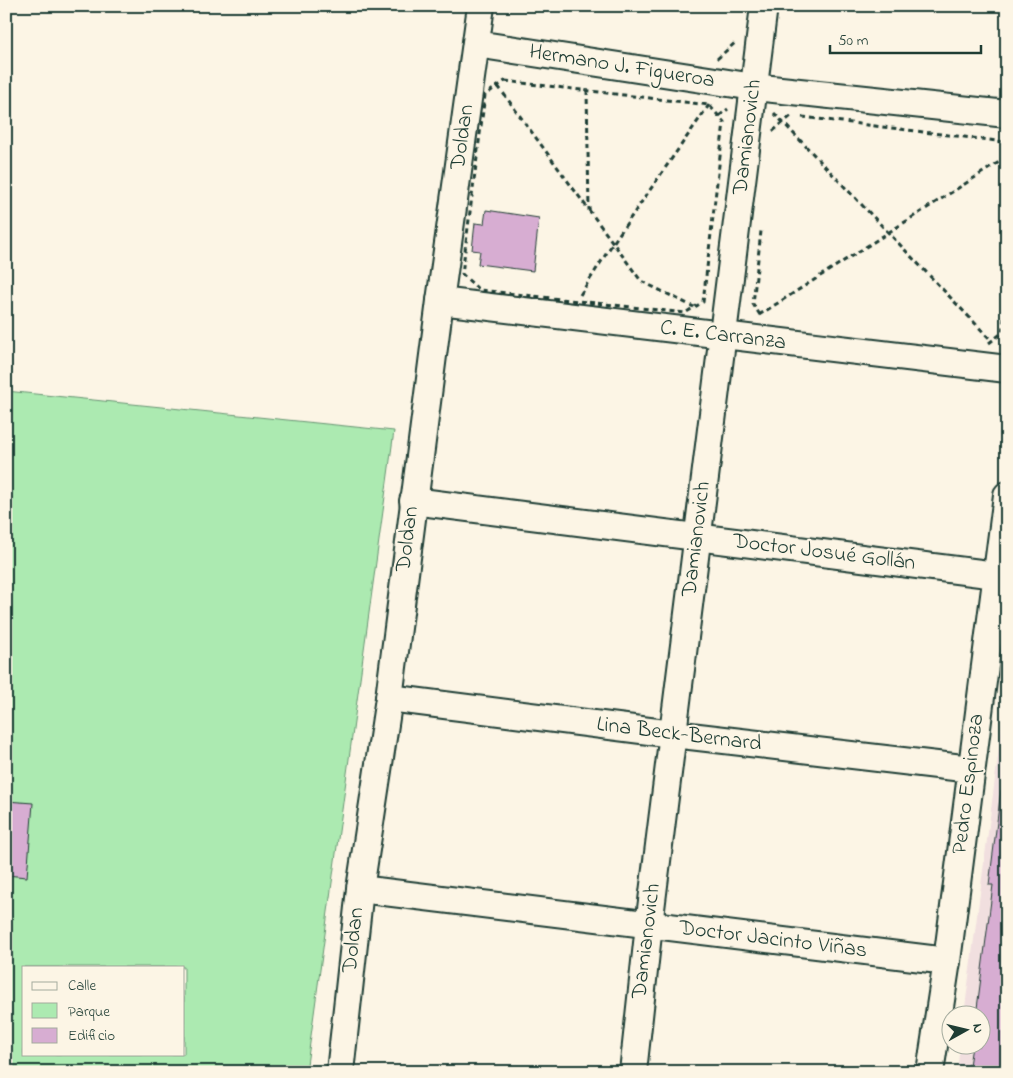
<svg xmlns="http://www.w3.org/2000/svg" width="1013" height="1078" font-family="'Indie Flower',sans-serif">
<rect width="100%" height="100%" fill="#fcf5e5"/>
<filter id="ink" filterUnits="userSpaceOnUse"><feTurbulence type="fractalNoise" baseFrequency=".02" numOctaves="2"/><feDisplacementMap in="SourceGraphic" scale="10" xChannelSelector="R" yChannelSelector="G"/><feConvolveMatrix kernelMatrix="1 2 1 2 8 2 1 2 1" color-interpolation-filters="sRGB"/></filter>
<g filter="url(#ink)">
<polygon fill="#f1dfdf" points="1005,703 1007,703 1007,1072 957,1072 960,1046 980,1046 980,1016 964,1015"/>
<path fill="#aceab1" stroke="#669472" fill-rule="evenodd" d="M6 391 394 431 306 1072H6ZM24 967H184V1054H24Z"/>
<g fill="#d7add2" stroke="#1f3d34">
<polygon points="486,210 539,218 533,271 478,264 480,251 472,250 475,223 484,224"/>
<polygon points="1001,790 1007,791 1007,1072 968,1072 972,1046 980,1046 980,1016 976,1016 993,885 989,885"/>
<polygon points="6,801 33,803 27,877 6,875"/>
</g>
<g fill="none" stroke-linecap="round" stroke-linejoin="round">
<defs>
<g id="minor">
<polyline points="476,44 754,87 1007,114"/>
<polyline points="440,301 1007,369"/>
<polyline points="413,501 996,575"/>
<polyline points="389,698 673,734 971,769"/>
<polyline points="360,889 947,961"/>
<polyline points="340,1072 360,889 389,698 440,301 481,6"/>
<polyline points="633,1072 649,925 764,6"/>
<polyline points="930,1072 947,961 1007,495"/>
</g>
</defs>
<use href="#minor" stroke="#1f3d34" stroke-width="30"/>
<g stroke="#1f3d34" stroke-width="3" stroke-dasharray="5 4" stroke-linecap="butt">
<polyline points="717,59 736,42"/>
<polygon points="505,81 709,105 724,122 703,302 685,313 479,290 462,274 485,95"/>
<polyline points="498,86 641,281 694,307"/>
<polyline points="587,90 589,210"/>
<polyline points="774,113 992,341"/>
<polyline points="719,116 728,109"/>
<polyline points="802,117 1005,142 1007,144"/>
<polyline points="773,131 791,116 793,116"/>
<polyline points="580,295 613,243 709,105"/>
<polyline points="759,315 1007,157"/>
<polyline points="760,315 753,304 761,231"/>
<polyline points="989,343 1002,333 1007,292"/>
</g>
<use href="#minor" stroke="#fcf5e5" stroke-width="26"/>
</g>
</g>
<g text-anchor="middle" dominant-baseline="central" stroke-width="4" stroke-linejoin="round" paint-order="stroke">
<g font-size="22" fill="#1f3d34" stroke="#fcf5e5">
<text transform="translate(622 67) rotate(9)">Hermano J. Figueroa</text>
<text transform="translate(463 137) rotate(-82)">Doldan</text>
<text transform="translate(748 137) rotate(-83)">Damianovich</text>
<text transform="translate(723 336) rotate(7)">C. E. Carranza</text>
<text transform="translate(408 539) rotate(-83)">Doldan</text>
<text transform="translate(697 539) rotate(-83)">Damianovich</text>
<text transform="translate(824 553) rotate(7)">Doctor Josué Gollán</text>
<text transform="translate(679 735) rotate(7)">Lina Beck-Bernard</text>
<text transform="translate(969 784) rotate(-83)">Pedro Espinoza</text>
<text transform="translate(354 940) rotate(-84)">Doldan</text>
<text transform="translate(773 940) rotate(7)">Doctor Jacinto Viñas</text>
<text transform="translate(647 941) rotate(-83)">Damianovich</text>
</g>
</g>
<rect width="1013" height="1078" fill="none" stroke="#fcf5e5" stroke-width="25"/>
<rect x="12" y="12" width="988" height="1053" fill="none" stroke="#1f3d34" stroke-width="2" filter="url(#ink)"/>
<rect x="22" y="966" width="162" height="90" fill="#fcf5e5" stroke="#a4ab9e"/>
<rect x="32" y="982" width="25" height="8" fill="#fcf5e5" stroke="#a4ab9e"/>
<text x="68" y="990" font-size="15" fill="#1f3d34">Calle</text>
<rect x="32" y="1003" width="25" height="15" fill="#aceab1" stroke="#a4ab9e"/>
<text x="68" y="1016" font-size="15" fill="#1f3d34">Parque</text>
<rect x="32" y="1028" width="25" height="15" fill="#d7add2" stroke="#a4ab9e"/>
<text x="68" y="1040" font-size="15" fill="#1f3d34">Edificio</text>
<g transform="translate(966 1030) rotate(82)"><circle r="24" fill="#fcf5e5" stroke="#a4ab9e"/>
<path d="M0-4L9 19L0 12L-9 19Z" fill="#1f3d34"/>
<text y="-8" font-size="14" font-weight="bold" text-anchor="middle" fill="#1f3d34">N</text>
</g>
<path d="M830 45v8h151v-8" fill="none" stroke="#1f3d34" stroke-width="2.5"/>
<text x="838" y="45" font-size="15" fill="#1f3d34" stroke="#fcf5e5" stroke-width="4" paint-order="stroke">50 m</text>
</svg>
